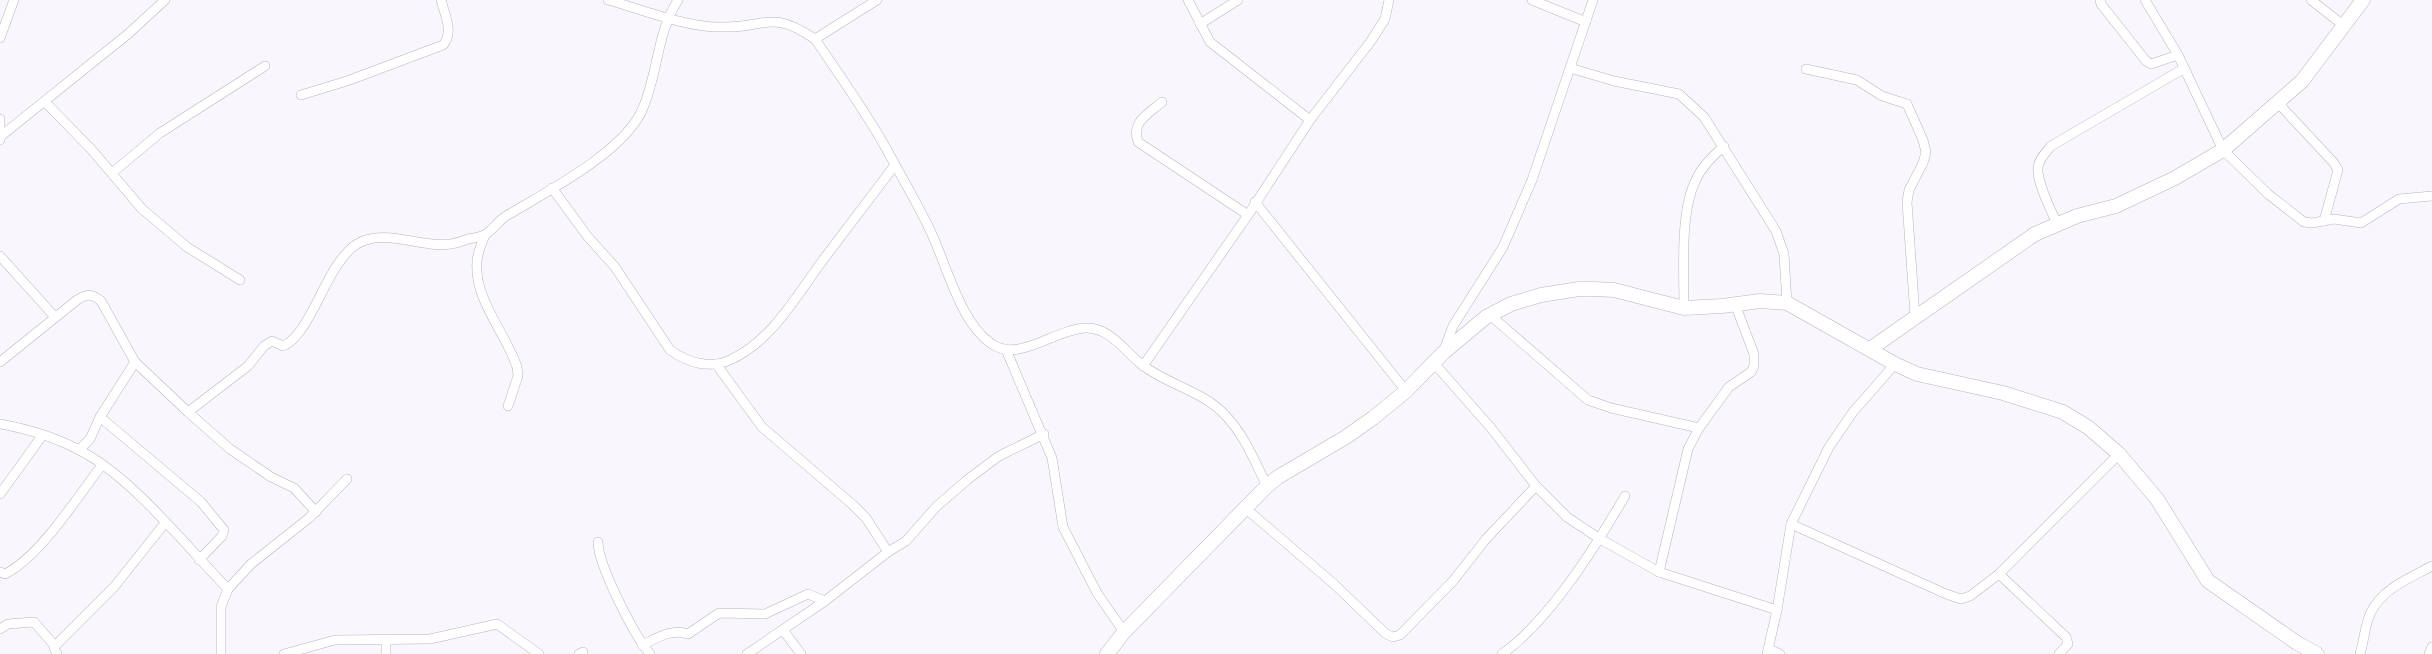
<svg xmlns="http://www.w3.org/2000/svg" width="2432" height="654" font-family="'DM Sans',sans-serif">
<rect width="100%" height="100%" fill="#faf6fd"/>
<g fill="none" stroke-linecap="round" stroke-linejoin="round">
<defs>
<g id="street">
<path d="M608 0C640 9 686 27 719 27 766 29 769 8 815 39 840 76 866 112 887 150 901 176 917 203 930 230 946 263 960 323 992 344 1019 363 1055 329 1086 328 1109 327 1125 351 1141 364 1167 385 1204 391 1226 416 1245 436 1255 462 1267 486"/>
<polyline points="1188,0 1210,42 1310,120"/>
<polyline points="1532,0 1586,22"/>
<polyline points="2100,0 2101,4 2146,61 2151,64 2178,55"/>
<polyline points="2145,0 2178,55 2223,150 2268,194 2304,222 2312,223 2334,219 2361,223 2399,199 2432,196"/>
<polyline points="2311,0 2343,25"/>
<polyline points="1200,24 1238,0"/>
<polyline points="0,38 14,0"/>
<polyline points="815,39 877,0"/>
<polyline points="1570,68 1614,81 1679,94 1704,117 1776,231 1784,254 1787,303"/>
<polyline points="1806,69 1857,80 1882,96 1907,104 1923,140 1926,152 1923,163 1909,190 1907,202 1915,316"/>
<path d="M301 95 347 81 443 45C454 33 445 15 441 0"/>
<polyline points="45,102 91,149 142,209 187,247 240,280"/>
<path d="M1162 102C1147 115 1131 122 1138 142L1248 215"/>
<polyline points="2278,103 2334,163 2338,170 2324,221"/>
<polyline points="0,119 0,140"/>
<polyline points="1,136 128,34 165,0"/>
<polyline points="112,173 160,133 265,66"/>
<path d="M552 188 588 237 615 267 670 350C688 363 710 369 730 360 772 341 797 295 823 260 847 228 871 197 895 165"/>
<polyline points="1255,202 1406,391"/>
<path d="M2057 224C2051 210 2036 181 2038 167 2039 159 2046 152 2051 146L2183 69"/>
<path d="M485 235C482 243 477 253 477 262 474 300 506 333 517 367L518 376 508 406"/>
<polyline points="0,256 55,317"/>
<path d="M1684 308C1684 272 1680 213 1695 182 1701 167 1713 156 1724 146"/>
<polyline points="1490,315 1588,400 1611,408 1699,428"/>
<polyline points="1444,350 1453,326 1503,247 1532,180 1593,0"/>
<polyline points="1007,352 1052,458 1063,527 1097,593 1124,632"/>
<path d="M0 362 77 300C87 294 91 293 101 301L135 362 188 412 230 449 271 477 294 488 316 512"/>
<polyline points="1433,362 1491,428 1536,486 1567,517 1600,539 1659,572 1777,610"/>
<polyline points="716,364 762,427 853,505 866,518 888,552"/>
<polyline points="1143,366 1248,215 1310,120 1371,41 1385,19 1389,0"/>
<path d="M188 412 248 366 264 346 272 341 283 346C312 334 326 263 357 244 385 227 422 249 451 244 457 243 463 241 468 239 473 238 481 237 486 234 493 230 498 221 506 216 546 192 625 152 643 108 658 73 657 32 678 0"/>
<polyline points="100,417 201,502 224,530 222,536 199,560"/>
<path d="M0 424C27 429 55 437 79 450 131 476 186 546 228 589"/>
<polyline points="79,450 90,439 100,417 135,362"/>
<polyline points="0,494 42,436"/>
<polyline points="1244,507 1334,584 1386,634 1393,637 1400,635 1453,581 1486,539 1536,486"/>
<polyline points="1791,524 1946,594 1961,599 1970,596 1999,574 2119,454"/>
<path d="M598 542C598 565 634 635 650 654"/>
<path d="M0 572 5 574C40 557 78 496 102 465"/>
<polyline points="1659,572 1688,449 1699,428 1729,387 1751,372 1754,366 1754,354 1735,304"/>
<polyline points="1999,574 2066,637 2068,644 2059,654"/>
<polyline points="0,629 8,624 34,622 55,646"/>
<polyline points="783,630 801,654"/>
<polyline points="386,641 386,654"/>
<path d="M642 645C657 638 672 628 688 634L719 613 765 614 808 594 825 601"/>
<polyline points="1769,649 1780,654"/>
<polyline points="57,654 54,648 55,646 114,587 165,523"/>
<polyline points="221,654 221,607 228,589 251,564 309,518 347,479"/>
<polyline points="284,654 335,640 430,639 497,624 539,654"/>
<polyline points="579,654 583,652"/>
<polyline points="747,654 825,601 888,552 906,541 936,507 967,480 999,456 1044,434"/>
<path d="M1502 654C1551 619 1595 547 1625 496"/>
<polyline points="1767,654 1777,610 1791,524 1829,447 1853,412 1895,364"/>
<path d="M2360 654C2364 641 2365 624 2371 612 2383 588 2410 578 2432 566"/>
<polyline points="2429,654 2432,647"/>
</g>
<g id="secondary">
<polyline points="1870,349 2035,234 2077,216 2116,206 2175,178 2223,150 2302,81 2363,0"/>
<polyline points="1107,654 1124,632 1267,486 1278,477 1346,437 1373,418 1406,391 1443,353 1486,317 1511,304 1541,295 1579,289 1595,289 1614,290 1684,308 1722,306 1760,301 1787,303 1895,364 1917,374 2003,393 2063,412 2089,428 2119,454 2157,499 2208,581 2297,643 2317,654"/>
</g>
</defs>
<use href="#street" stroke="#bab3bf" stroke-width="10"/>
<use href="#secondary" stroke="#bab3bf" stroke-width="15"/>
<use href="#street" stroke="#fff" stroke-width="9"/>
<use href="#secondary" stroke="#fff" stroke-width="14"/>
</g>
</svg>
